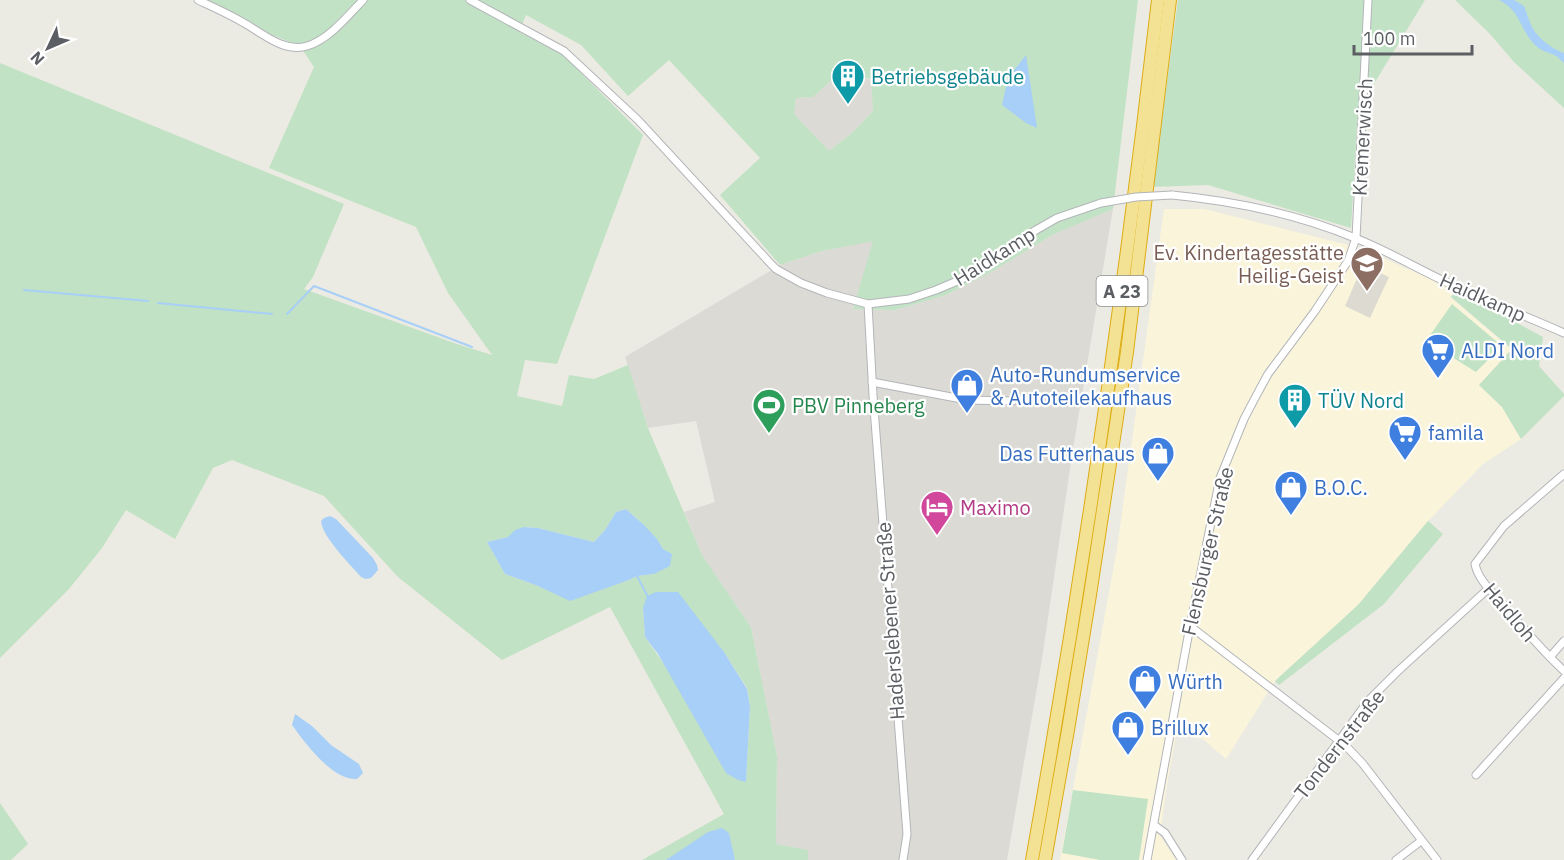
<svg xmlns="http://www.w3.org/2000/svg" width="1564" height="860" font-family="'IBM Plex Sans',sans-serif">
<rect width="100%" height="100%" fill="#ecebe3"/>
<polygon fill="#faf5da" points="1164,209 1204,209 1360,248 1456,290 1450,297 1512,350 1479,385 1502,407 1521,439 1483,464 1428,521 1358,605 1275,681 1226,759 1203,739 1176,734 1166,791 1160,836 1176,860 1060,860 1117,549"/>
<g fill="#dbdad5">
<polygon points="839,73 872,80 873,111 853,132 829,151 794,114 796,98 813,97"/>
<polygon points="1113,209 1072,455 1042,659 1007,860 808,860 808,850 776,844 777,756 751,627 702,555 684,512 715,502 696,421 648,428 625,357 780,265 822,251 874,240 853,309 895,310 946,295 991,272 1059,231"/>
</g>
<polygon fill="#dcdad1" points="1363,265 1389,277 1370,318 1345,306"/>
<g fill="#c1e2c4" fill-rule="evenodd">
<path d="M207 0H1138L1113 209 1054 234 991 272 946 295 895 310 853 309 873 241 822 251 780 265 720 195 760 158 669 60 628 96 581 45 526 15 519 32 563 55 643 135 557 364 525 360 517 396 562 406 569 375 594 379 628 365 648 428 702 555 751 627 777 756 776 844 808 850V860H735L732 850 673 856 666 860H642L724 814 610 607 502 660 398 577 324 496 232 460 213 468 175 539 126 510 102 548 69 589 0 658V63L344 204 313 277 304 289 457 344 492 355 448 293 416 227 269 168 314 67 304 52 295 44 272 35 246 19ZM839 73 871 79 873 111 853 132 829 151 794 114 796 98 813 97ZM626 509C640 521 653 533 663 549L654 574 637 576 629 580 605 588 538 586 505 574 487 542 509 537 524 527 538 528 594 542 605 530 616 512ZM643 608 701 624 724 652 747 688 750 707 746 782 645 637Z"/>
<polygon points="1178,0 1425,0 1358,110 1351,228 1208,185 1153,187"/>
<polygon points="1455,0 1564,0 1564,108 1514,62 1490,34"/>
<polygon points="1456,290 1543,337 1539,366 1564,394 1564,396 1521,439 1502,407 1479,385 1512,349 1451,297"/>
<polygon points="1452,304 1502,346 1476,372 1426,341"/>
<polygon points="1428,521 1443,534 1384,604 1279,685 1275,681 1358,605"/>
<polygon points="1073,790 1148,799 1139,860 1100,860 1062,853"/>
<polygon points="0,803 28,844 11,860 0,860"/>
</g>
<g fill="#a8cff7">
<path d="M1499 0H1514L1524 6C1527 13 1529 22 1533 29 1539 39 1554 50 1564 53V63C1560 60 1557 55 1552 54 1546 52 1540 50 1535 45 1519 29 1522 12 1499 0Z"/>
<polygon points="1026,55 1037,128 1026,123 1002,105 1008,78"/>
<polygon points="626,509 644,525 657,539 663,549 672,554 670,566 654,574 637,576 629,580 570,601 538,586 505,574 487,542 508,537 515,530 524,527 538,528 594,542 605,530 616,512"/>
<path d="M330 516 336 519 373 558 377 565 378 570 371 578 366 579 361 577C351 565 322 537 321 521L324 518Z"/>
<polygon points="656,592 678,592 724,652 747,689 750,707 746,782 738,780 726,773 658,654 645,637 643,608 647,596"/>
<path d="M295 714 312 726 331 745 359 764 363 773 357 779C333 781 305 743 292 725Z"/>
<polygon points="722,828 729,833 735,860 666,860 708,832"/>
</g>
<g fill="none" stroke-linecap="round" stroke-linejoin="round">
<g stroke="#a8cff7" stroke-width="2">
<polyline points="24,290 148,301"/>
<polyline points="158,303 272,314"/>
<polyline points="287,314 314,286 472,347"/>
<polyline points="637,576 648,597"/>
</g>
<defs>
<g id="street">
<path d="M198 0C213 7 229 14 244 23 262 33 284 53 307 46 328 40 348 16 363 0"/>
<polyline points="470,0 564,51 638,120 771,264 776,269 801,283 827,293 868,304 909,299 936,290 962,279 1036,230 1057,218 1101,203"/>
<path d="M1172 195C1234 201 1297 214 1355 238 1386 250 1416 268 1446 282 1485 300 1525 316 1564 333"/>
<polyline points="868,304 873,395 907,834 903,860"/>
<polyline points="872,382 967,400 1013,401"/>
<path d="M1564 474 1504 526 1475 564C1478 579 1491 591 1501 602 1521 626 1541 649 1564 671"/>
<polyline points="1190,626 1346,746 1363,764 1437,860"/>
<polyline points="1550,657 1564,641"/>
<polyline points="1476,775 1564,678"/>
<polyline points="1154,825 1165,833 1182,860"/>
<polyline points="1147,860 1190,626 1220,478 1244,419 1255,398 1268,374 1315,311 1348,261 1356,238 1368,0"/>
<polyline points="1252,860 1368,701 1397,672 1489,588"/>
<polyline points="1396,860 1421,841"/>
</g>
<g id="highway">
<path d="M1032 860C1083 575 1125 288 1158 0"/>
<polyline points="1045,860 1068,730 1090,595 1127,352 1170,0"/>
</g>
</defs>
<use href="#street" stroke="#b3b5b9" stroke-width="9"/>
<use href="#highway" stroke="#dcac14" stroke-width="14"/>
<use href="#street" stroke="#fff" stroke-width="7"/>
<use href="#highway" stroke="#f3e293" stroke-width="12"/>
<defs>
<polyline id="street-bridge" points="1101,203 1136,197 1172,195"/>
</defs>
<use href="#street-bridge" stroke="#b3b5b9" stroke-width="9" stroke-linecap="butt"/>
<use href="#street-bridge" stroke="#fff" stroke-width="7"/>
</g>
<defs>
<symbol id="building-pin" viewBox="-11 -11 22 30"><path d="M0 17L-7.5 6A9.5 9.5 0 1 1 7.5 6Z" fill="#0f9aa8" stroke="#fff"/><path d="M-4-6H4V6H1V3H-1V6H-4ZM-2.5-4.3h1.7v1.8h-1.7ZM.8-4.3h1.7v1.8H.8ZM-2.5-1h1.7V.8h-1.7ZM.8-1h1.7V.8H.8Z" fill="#fff"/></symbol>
<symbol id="school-pin" viewBox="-11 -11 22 30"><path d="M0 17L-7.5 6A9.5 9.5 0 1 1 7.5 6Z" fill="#8d6e63" stroke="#fff"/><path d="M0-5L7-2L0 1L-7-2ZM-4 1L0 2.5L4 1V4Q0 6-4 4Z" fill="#fff"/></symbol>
<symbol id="supermarket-pin" viewBox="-11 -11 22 30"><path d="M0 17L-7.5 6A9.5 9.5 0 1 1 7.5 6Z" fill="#3f7fe0" stroke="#fff"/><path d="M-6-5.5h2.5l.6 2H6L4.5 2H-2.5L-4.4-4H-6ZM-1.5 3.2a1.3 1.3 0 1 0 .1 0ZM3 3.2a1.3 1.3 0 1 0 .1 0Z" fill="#fff"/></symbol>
<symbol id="shop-pin" viewBox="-11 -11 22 30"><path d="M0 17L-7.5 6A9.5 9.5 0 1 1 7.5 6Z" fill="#3f7fe0" stroke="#fff"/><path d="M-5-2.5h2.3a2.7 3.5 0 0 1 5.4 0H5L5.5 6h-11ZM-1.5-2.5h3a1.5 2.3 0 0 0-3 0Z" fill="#fff"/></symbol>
<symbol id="stadium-pin" viewBox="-11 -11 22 30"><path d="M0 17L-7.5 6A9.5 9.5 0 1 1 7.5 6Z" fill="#2e9e5b" stroke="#fff"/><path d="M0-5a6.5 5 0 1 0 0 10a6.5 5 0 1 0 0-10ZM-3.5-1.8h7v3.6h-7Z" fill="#fff"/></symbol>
<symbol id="hotel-pin" viewBox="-11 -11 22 30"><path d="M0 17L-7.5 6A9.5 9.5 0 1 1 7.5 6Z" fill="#d1479c" stroke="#fff"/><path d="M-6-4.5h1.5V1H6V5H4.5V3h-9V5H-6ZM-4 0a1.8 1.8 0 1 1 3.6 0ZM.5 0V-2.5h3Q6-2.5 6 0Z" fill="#fff"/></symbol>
</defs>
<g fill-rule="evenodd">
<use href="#building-pin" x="829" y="57" width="38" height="52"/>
<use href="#school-pin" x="1348" y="244" width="38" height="52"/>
<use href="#supermarket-pin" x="1419" y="331" width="38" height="52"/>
<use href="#shop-pin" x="948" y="366" width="38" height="52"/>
<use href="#building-pin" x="1276" y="381" width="38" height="52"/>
<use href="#stadium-pin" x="750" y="386" width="38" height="52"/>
<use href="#supermarket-pin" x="1386" y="413" width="38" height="52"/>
<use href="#shop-pin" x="1139" y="434" width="38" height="52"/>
<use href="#shop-pin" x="1272" y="468" width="38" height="52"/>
<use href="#hotel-pin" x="918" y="488" width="38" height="52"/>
<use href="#shop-pin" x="1126" y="662" width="38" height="52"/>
<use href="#shop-pin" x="1109" y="708" width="38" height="52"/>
</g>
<g text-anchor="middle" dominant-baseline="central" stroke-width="4.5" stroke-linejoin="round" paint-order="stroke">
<rect fill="#fff" stroke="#8c8e91" stroke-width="1.5" x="1096.5" y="276" width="51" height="30" rx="4.5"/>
<g font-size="18" font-weight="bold" fill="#5b5e62">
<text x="1122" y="291">A 23</text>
</g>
<g font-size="20" fill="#0d838f" stroke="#fff" text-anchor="start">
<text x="871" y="76">Betriebsgebäude</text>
<text x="1318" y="400">TÜV Nord</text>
</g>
<g font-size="20" fill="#5b5e62" stroke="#fff">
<text transform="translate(1362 137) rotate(-87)">Kremerwisch</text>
<text transform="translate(994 256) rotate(-32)">Haidkamp</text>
<text transform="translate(1483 297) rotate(24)">Haidkamp</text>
<text transform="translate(1207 551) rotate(-77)">Flensburger Straße</text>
<text transform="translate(1510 612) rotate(50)">Haidloh</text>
<text transform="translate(890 621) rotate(-94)">Haderslebener Straße</text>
<text transform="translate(1339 744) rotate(-52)">Tondernstraße</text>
</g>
<g font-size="20" fill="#785e54" stroke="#fff" text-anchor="end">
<text x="1344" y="252">Ev. Kindertagesstätte<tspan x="1344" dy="23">Heilig-Geist</tspan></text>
</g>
<g font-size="20" fill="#366cbe" stroke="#fff" text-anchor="start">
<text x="1461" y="350">ALDI Nord</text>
<text x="990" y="374">Auto-Rundumservice<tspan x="990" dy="23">&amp; Autoteilekaufhaus</tspan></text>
<text x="1428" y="432">famila</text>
<text x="1135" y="453" text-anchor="end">Das Futterhaus</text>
<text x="1314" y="487">B.O.C.</text>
<text x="1168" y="681">Würth</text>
<text x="1151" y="727">Brillux</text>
</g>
<g font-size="20" fill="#27864d" stroke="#fff" text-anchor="start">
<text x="792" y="405">PBV Pinneberg</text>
</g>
<g font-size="20" fill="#b23c85" stroke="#fff" text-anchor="start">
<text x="960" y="507">Maximo</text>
</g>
</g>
<g transform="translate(48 48) rotate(226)" stroke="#ffffff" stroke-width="4.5" paint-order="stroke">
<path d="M0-4.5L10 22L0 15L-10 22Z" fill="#5b5e62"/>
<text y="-9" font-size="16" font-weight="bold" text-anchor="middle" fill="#5b5e62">N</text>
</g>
<path d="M1354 45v9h118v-9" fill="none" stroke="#5b5e62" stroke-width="3"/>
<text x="1363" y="45" font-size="18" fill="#5b5e62" stroke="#ffffff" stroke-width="4.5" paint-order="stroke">100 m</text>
</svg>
